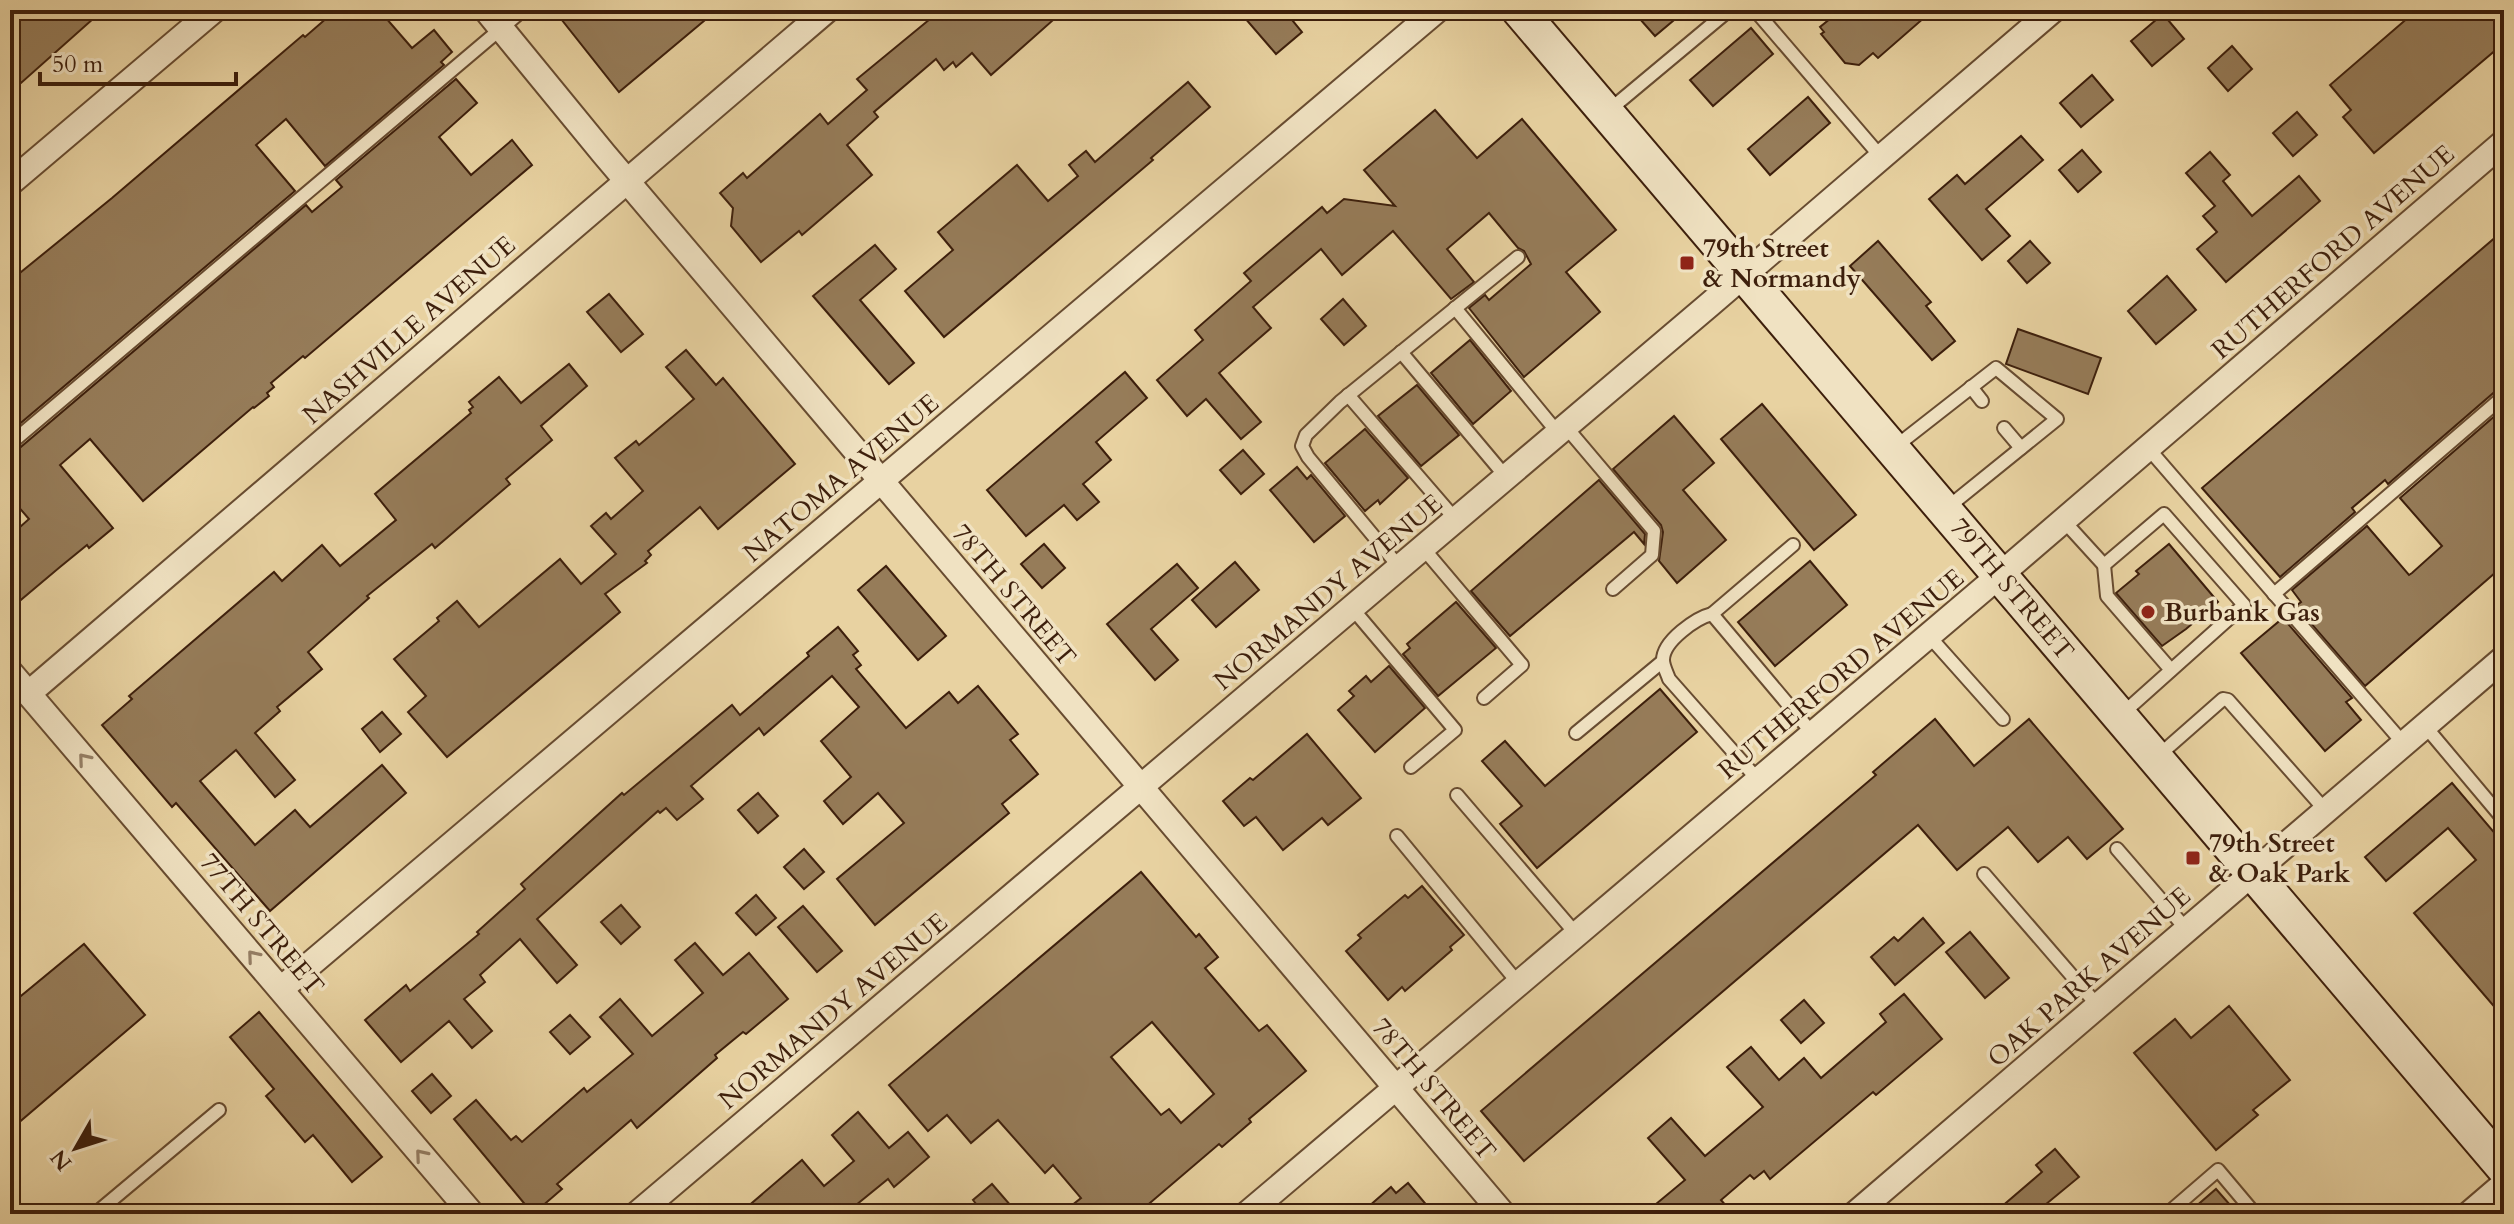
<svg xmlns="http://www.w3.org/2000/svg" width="2514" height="1224" font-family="Cardo,serif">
<rect width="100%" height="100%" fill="#e8d2a1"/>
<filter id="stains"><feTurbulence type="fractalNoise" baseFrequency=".0025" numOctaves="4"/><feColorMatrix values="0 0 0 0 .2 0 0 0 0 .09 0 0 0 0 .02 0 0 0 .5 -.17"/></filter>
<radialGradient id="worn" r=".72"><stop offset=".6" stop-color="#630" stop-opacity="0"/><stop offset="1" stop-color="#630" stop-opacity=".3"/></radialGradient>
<g fill="#967c59" stroke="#3d1f0c" stroke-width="2" fill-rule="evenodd">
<polygon points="23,10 103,10 21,83 20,81 10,90 10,21"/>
<polygon points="336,10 379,10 412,48 434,30 452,52 441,62 444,65 325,166 286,119 256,145 295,191 10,432 10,281 112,198 303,35 305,37"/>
<polygon points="554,10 717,10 619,92"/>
<polygon points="941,10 1043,10 1052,21 991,75 972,53 956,67 953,62 944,70 936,59 874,112 878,117 847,145 872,175 802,235 799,231 761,262 731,226 733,208 720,193 743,173 747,178 820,114 828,124 867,90 857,79"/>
<polygon points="1238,10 1284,10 1302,32 1276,54"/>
<polygon points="1632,10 1686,10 1655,36"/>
<polygon points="1841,10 1933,10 1878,58 1873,53 1859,65 1845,63 1821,34 1824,32 1820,27"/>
<polygon points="2417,10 2504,10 2504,43 2374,153 2343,117 2351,110 2330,85"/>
<polygon points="2163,14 2184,39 2152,66 2131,41"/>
<polygon points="1751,28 1773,54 1713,106 1690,80"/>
<polygon points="2232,46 2252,69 2228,91 2208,68"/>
<polygon points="2092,75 2113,100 2081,127 2060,103"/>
<polygon points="456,79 477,103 439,137 471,175 512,140 532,165 305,358 303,356 271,383 274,387 267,393 269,396 254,408 253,407 143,501 90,439 60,465 113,528 89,548 87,545 60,567 10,609 10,536 29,519 10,497 10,453 16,451 306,205 312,212 342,187 336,180"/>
<polygon points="1188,82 1210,107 1151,158 1153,160 944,337 905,291 953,250 938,232 1017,165 1048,201 1078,176 1069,165 1086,151 1095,162"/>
<polygon points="1808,97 1830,123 1770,175 1748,149"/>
<polygon points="1435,110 1477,158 1522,119 1616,230 1566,272 1600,312 1524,377 1469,308 1485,295 1489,300 1531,264 1524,251 1518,248 1489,213 1447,249 1474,282 1451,299 1393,231 1342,275 1321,249 1253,307 1271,328 1219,373 1261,422 1241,439 1206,399 1187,416 1157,380 1203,340 1195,330 1251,281 1244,273 1322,207 1327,213 1344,199 1395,206 1364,170"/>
<polygon points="2297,112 2317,135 2293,156 2273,133"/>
<polygon points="2021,136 2043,160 1986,209 2010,236 1982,260 1929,199 1957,175 1965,184"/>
<polygon points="2082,150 2101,172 2078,192 2059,170"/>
<polygon points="2210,152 2230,175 2223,181 2252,216 2299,176 2320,201 2226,282 2197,249 2217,232 2203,216 2215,206 2186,173"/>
<polygon points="2504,230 2504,387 2498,389 2388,484 2385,480 2352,508 2355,512 2280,577 2202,488"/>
<polygon points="1878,241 1931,302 1926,306 1955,341 1932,360 1850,266"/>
<polygon points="2030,241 2050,263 2027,283 2008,261"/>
<polygon points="875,245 896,269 860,300 914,363 889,384 813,296"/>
<polygon points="2167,276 2196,310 2156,344 2128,311"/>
<polygon points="609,294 643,334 621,352 587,312"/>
<polygon points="1343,299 1366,326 1344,345 1321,319"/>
<polygon points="2018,329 2101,358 2088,394 2006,364"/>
<polygon points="1470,340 1511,391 1473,424 1431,373"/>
<polygon points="686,350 716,385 723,378 795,464 718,529 700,507 648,551 651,555 645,561 647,563 605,594 620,612 447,757 408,712 426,696 394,659 439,621 437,618 457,601 479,627 560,559 581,584 616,554 591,526 606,513 611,519 643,491 615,458 636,441 639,445 694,399 666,367"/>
<polygon points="569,364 587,386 541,426 552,440 506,479 510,484 435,548 432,544 367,596 369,598 308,652 322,669 277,707 280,711 255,733 295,780 275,797 236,750 200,781 255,845 295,810 310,827 382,765 406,793 270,911 176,803 172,807 102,725 132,699 129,696 274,572 282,581 322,545 340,566 396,520 375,494 471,413 469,410 473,407 469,402 499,377 521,403"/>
<polygon points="1125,372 1147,398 1096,442 1111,460 1083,484 1099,502 1077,520 1064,505 1026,536 987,490"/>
<polygon points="1417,385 1459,435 1421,466 1378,416"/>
<polygon points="1762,404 1856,515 1814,550 1721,439"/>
<polygon points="2504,408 2504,565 2365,686 2296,606 2301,602 2292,590 2367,526 2409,575 2412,573 2442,546 2400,498"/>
<polygon points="1674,416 1714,463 1683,490 1726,540 1677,583 1659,561 1663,532 1661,525 1613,469"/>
<polygon points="1365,429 1408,478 1380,504 1378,500 1365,511 1325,463"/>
<polygon points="1243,450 1264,474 1241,494 1220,470"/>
<polygon points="1297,467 1307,479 1311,475 1345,516 1314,542 1270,490"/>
<polygon points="1599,480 1645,534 1644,544 1634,532 1510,636 1471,591"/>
<polygon points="1044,544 1065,568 1042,588 1021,564"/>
<polygon points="2169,544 2218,602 2186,629 2162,646 2116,593 2139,574 2136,571"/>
<polygon points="1810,561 1847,605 1775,666 1738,622"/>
<polygon points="1235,562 1259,590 1216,627 1192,600"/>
<polygon points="1177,564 1198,588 1151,629 1178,660 1155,680 1107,624"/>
<polygon points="886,566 946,636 918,660 858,590"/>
<polygon points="1456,602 1496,648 1438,696 1403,654 1410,648 1407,644"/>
<polygon points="2283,618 2352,698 2346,702 2361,720 2325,751 2241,653"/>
<polygon points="838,627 858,651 853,655 861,665 856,669 906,728 949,692 958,703 978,686 1018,734 1010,740 1038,774 1002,804 1009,813 875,925 837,879 904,823 878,793 843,824 824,801 851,777 821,741 859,707 832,676 764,735 759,728 691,786 703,799 677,820 666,808 660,813 658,811 537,919 577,965 557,983 520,939 480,975 485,982 464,999 492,1031 472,1048 449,1021 401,1062 365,1020 406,985 410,991 479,934 477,932 525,889 521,884 622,793 624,795 732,705 740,715 809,656 807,653"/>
<polygon points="1389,666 1425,708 1375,752 1338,710 1354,696 1349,691 1366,676 1371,682"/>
<polygon points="1660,689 1697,732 1537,868 1500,824 1522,806 1482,761 1505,741 1545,786"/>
<polygon points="382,712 401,734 380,752 362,729"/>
<polygon points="1935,719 1974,766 2029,719 2123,829 2087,859 2068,837 2038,862 2008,827 1957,870 1918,825 1524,1161 1481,1111 1876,775 1873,772"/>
<polygon points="1307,734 1361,798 1328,825 1322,818 1283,850 1256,817 1244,826 1223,801 1250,778 1253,780"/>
<polygon points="2452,783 2504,844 2504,1018 2414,913 2476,860 2448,828 2386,881 2365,857"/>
<polygon points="758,793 778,816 758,833 738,810"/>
<polygon points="804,849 824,872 804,889 784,867"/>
<path d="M1141 872 1196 937 1199 934 1218 957 1205 968 1259 1031 1267 1025 1306 1071 1249 1119 1251 1122 1222 1147 1219 1144 1137 1214H1061L1081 1198 1053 1165 1045 1173 998 1120 971 1143 947 1115 928 1131 889 1085ZM1152 1022 1214 1094 1181 1123 1169 1109 1161 1115 1111 1057Z"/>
<polygon points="1422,886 1464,935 1450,947 1452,950 1405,991 1402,987 1388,1000 1346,951 1361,938 1358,935 1405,895 1408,898"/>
<polygon points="756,895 776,918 756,935 736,913"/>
<polygon points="621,905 640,927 621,944 601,922"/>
<polygon points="803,906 842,951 817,972 778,927"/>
<polygon points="1923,918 1944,943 1895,985 1871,957 1894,937 1898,941"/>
<polygon points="1970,932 2009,978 1985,998 1946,952"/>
<polygon points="695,943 723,975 749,953 788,999 746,1034 743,1032 715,1055 717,1058 637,1128 631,1120 557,1184 562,1189 533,1214 454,1119 476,1100 511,1140 516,1136 522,1142 584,1088 587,1092 633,1054 600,1017 620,999 652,1036 703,993 675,960"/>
<polygon points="84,944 145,1015 10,1130 10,1005"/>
<polygon points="1904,994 1942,1039 1876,1095 1873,1092 1770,1179 1764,1171 1754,1179 1750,1175 1721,1200 1733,1214 1644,1214 1685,1180 1648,1138 1671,1118 1705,1156 1763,1107 1727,1067 1751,1047 1779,1080 1804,1058 1821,1078 1886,1022 1880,1014"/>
<polygon points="1804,1000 1824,1023 1801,1043 1781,1020"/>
<polygon points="2229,1006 2290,1080 2253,1110 2258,1115 2216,1150 2134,1053 2175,1019 2191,1038"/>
<polygon points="259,1012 382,1157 352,1182 313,1135 305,1142 266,1096 274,1089 230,1037"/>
<polygon points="570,1015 590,1037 570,1054 550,1032"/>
<polygon points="432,1074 451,1096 431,1113 412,1091"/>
<polygon points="858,1112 889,1148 908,1132 929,1157 894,1187 888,1179 845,1214 739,1214 802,1160 824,1186 854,1161 832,1135"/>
<polygon points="2055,1149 2079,1177 2034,1214 1993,1214 2042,1172 2036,1165"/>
<polygon points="1408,1183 1434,1214 1360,1214 1391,1187 1396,1193"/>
<polygon points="992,1184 1018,1214 984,1214 973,1200"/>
<polygon points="2216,1189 2238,1214 2187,1214"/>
</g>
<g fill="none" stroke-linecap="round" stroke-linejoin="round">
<defs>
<g id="lane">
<polyline points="1755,10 1881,157"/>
<polyline points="1607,112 1728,11 1739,10"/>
<polyline points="1455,308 1558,433"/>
<polyline points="1401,352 1506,477"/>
<polyline points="1971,387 1982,401"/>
<polyline points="1348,395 1456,520"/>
<polyline points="1566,427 1654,531 1652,555 1613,589"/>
<polyline points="2004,428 2021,448"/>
<polyline points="10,444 523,10"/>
<polyline points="1895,447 1996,368 2057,419 1947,508"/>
<polyline points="2148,448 2404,744"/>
<polyline points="2063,520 2104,565 2164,514 2244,605 2121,715"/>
<polyline points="1423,548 1522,665 1484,698"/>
<polyline points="2104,565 2107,596 2171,670"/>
<polyline points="1400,568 1308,457 1302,446 1306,435 1340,402 1518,257"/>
<polyline points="2274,594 2504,396"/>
<polyline points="1352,608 1455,730 1411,767"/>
<polyline points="1712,614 1793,545"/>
<polyline points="1929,636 2003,719"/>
<polyline points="2425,726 2504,820"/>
<polyline points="1576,733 1663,661"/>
<polyline points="2157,757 2223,699 2228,700 2326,811"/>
<path d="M1759 781 1669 679C1667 673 1663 666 1663 660 1663 641 1696 618 1712 614L1813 734"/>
<polyline points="1457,795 1577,935"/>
<polyline points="1397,836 1519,984"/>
<polyline points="2117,849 2187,930"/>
<polyline points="1984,874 2098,1006"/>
<polyline points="95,1214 219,1110"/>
<polyline points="2167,1214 2218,1170 2255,1214"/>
</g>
<g id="street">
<polyline points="486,10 604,154 1503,1214"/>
<polyline points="10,183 214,10"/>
<polyline points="10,672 472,1214"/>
<polyline points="29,693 827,10"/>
<polyline points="281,989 1437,10"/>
<polyline points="637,1214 1709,305 2053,10"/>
<polyline points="1247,1214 2000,575 2504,142"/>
<polyline points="1855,1214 2504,658"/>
<polyline points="2469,1214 2504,1184"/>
</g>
<polyline id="secondary" points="1519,10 2504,1168"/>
</defs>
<use href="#lane" stroke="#684c31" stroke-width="16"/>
<use href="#street" stroke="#684c31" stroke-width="28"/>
<use href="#secondary" stroke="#3d1f0c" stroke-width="38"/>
<use href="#lane" stroke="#f0e2c2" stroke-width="12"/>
<use href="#street" stroke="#f0e2c2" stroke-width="24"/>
<use href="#secondary" stroke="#f0e2c2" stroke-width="34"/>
</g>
<defs><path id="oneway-chevron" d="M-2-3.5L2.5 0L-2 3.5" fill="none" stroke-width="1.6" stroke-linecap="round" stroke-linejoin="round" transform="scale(2)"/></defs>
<g stroke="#968067">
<use href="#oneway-chevron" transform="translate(84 759) rotate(-130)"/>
<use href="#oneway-chevron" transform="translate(253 956) rotate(-130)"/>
<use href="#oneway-chevron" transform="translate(421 1155) rotate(-130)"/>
</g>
<g fill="#8f2418" stroke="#f0e2c2" stroke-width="3">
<rect x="1679" y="255" width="16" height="16" rx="4"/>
<circle cx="2148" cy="612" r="8"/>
<rect x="2185" y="850" width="16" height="16" rx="4"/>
</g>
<g text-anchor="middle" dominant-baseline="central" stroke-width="7" stroke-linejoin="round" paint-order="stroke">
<g font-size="26" font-weight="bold" fill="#3d1f0c" stroke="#f0e2c2" text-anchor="start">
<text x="1703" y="248">79th Street<tspan x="1703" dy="30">&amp; Normandy</tspan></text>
<text x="2164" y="612">Burbank Gas</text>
<text x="2209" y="843">79th Street<tspan x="2209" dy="30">&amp; Oak Park</tspan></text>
</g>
<g font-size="26" fill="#3d1f0c" stroke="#f0e2c2">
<text transform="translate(2333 252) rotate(-41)">RUTHERFORD AVENUE</text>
<text transform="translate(409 330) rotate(-41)">NASHVILLE AVENUE</text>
<text transform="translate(841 478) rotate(-40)">NATOMA AVENUE</text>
<text transform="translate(2012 589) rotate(50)">79TH STREET</text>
<text transform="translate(1328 592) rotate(-40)">NORMANDY AVENUE</text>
<text transform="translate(1014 595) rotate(50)">78TH STREET</text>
<text transform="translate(1841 674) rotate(-40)">RUTHERFORD AVENUE</text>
<text transform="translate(262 924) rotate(50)">77TH STREET</text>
<text transform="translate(2089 977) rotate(-41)">OAK PARK AVENUE</text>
<text transform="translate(833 1011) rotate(-40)">NORMANDY AVENUE</text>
<text transform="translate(1434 1089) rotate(50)">78TH STREET</text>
</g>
</g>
<rect width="2514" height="1224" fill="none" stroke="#e8d2a1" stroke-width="40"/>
<rect x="12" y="12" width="2490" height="1200" fill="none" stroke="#3d1f0c" stroke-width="4"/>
<rect x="20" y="20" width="2474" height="1184" fill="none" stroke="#3d1f0c" stroke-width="2"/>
<g transform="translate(76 1148) rotate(231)" stroke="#f0e2c2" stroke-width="6" paint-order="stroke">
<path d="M0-6L14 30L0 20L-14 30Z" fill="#3d1f0c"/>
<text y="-12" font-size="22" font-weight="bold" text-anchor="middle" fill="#3d1f0c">N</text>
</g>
<path d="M40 72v12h196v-12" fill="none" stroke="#3d1f0c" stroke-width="4"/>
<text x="52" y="72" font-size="24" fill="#3d1f0c" stroke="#f0e2c2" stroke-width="6" paint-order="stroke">50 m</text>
<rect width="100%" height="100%" filter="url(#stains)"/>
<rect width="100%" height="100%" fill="url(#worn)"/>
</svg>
